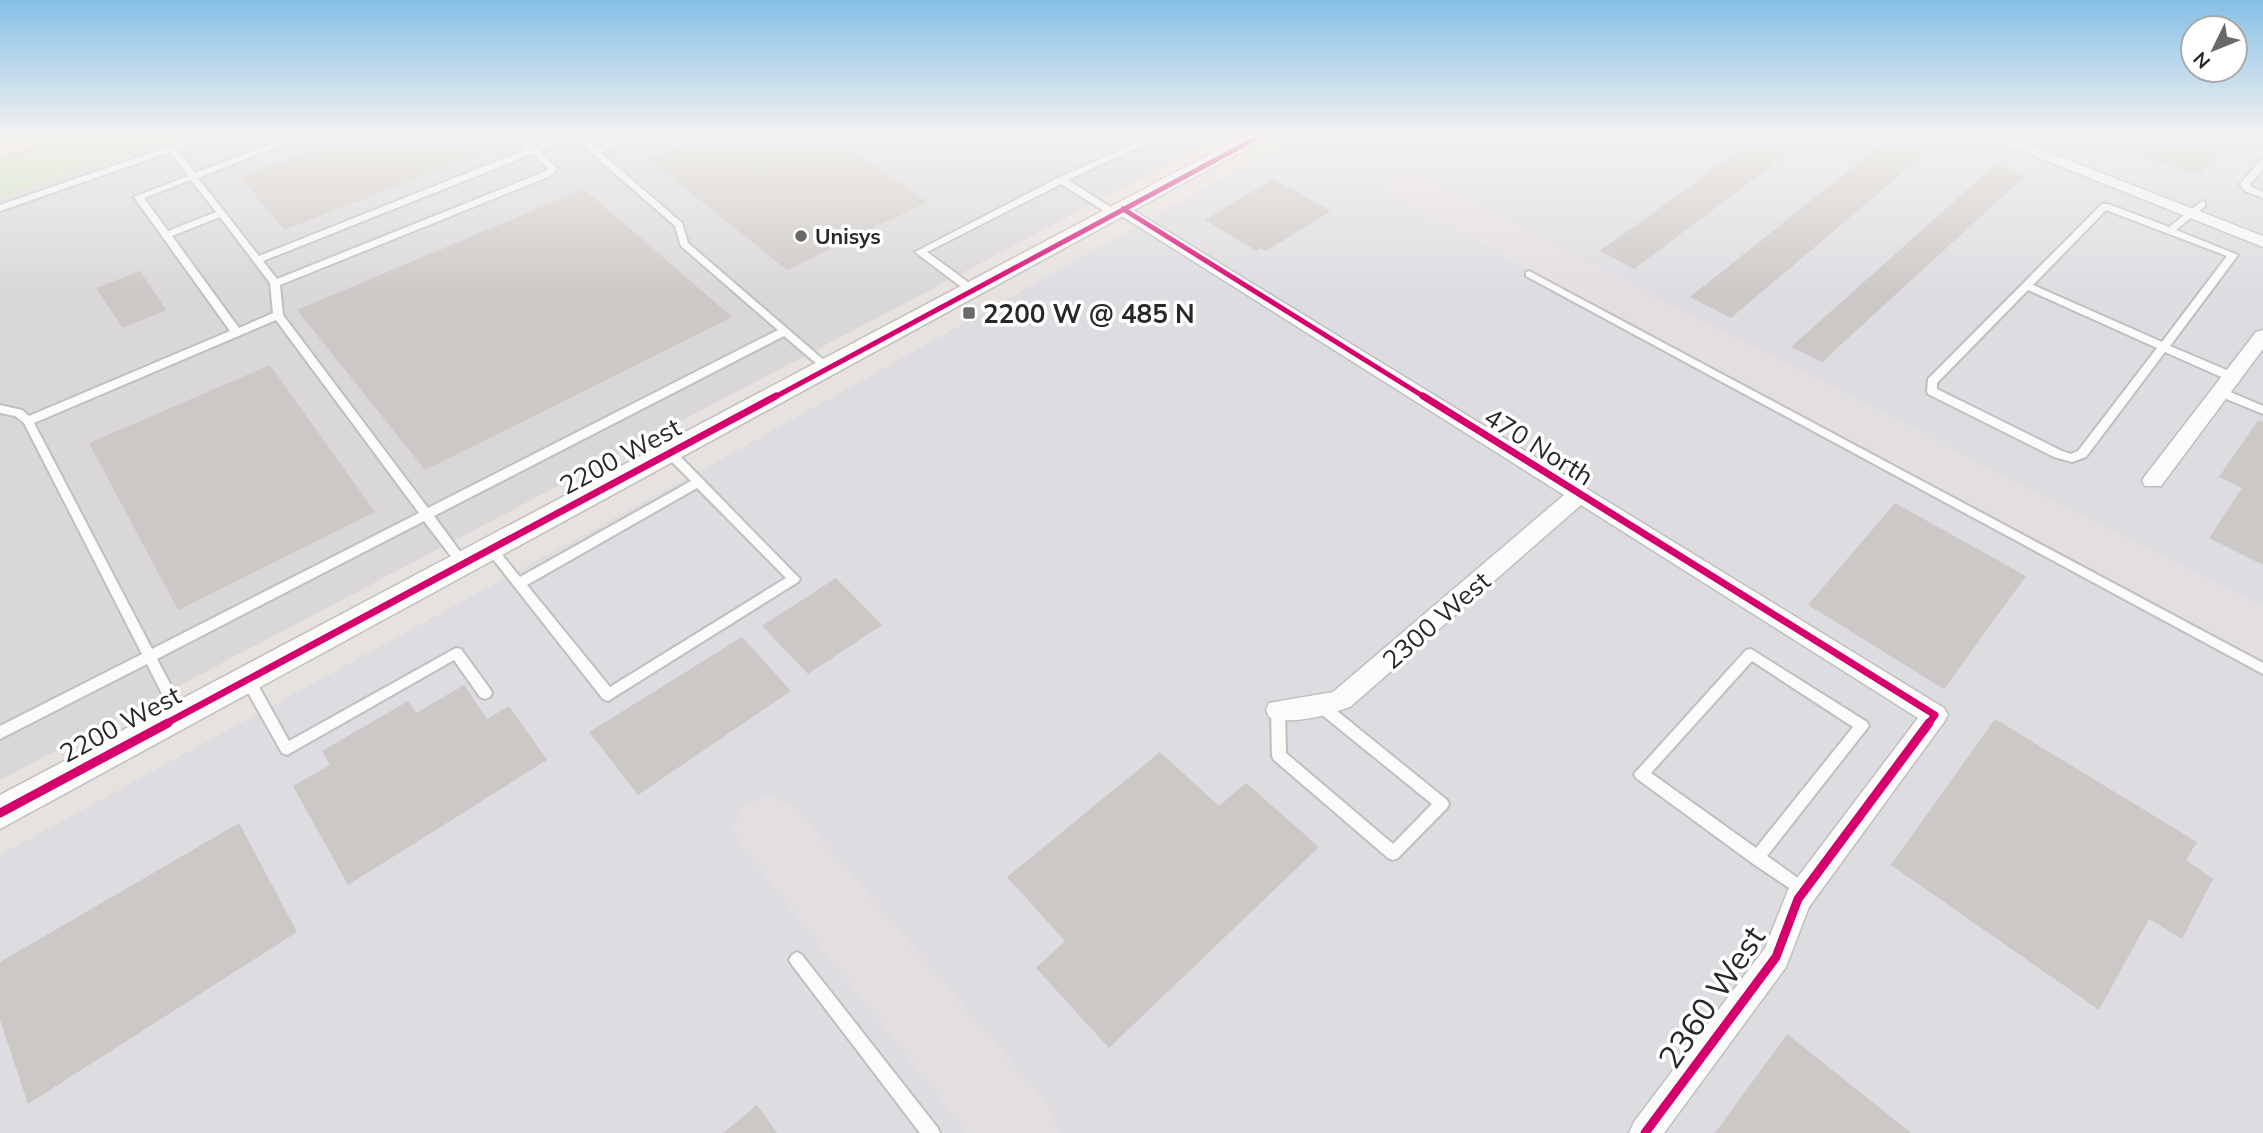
<svg xmlns="http://www.w3.org/2000/svg" width="2263" height="1133" font-family="Mulish,sans-serif">
<rect width="100%" height="100%" fill="#e6e2de"/>
<polygon fill="#d9d7d9" points="155,136 1222,136 0,780 0,191"/>
<polygon fill="#dddce1" points="1298,136 2263,136 2263,1133 0,1133 0,855 711,465"/>
<polygon fill="#c9e0b8" points="59,136 178,136 0,197 0,157"/>
<g fill="none" stroke-linecap="round" stroke-linejoin="round">
<g fill="#e2dfde" fill-rule="evenodd">
<polygon points="1398,169 1413,173 2263,607 2263,661 2241,654 1383,191 1376,182 1383,173"/>
<polygon points="768,795 793,805 1048,1104 1060,1133 967,1133 743,849 733,827 743,805"/>
</g>
</g>
<g fill="#cbc8c5">
<polygon points="352,136 476,136 490,149 284,230 240,177"/>
<polygon points="704,136 842,136 836,139 927,202 787,270 649,159"/>
<polygon points="1040,136 1108,136 1070,155"/>
<polygon points="1407,136 1446,136 1428,147"/>
<polygon points="1759,136 1811,136 1634,269 1600,251"/>
<polygon points="1892,136 1925,136 1939,142 1731,318 1690,297"/>
<polygon points="2136,136 2185,136 2222,149 2198,175 2124,148"/>
<polygon points="1996,164 2025,176 1822,362 1791,347"/>
<polygon points="1273,179 1331,211 1266,251 1260,248 1257,251 1205,220"/>
<polygon points="584,189 732,317 425,470 297,310"/>
<polygon points="140,271 166,310 123,328 96,288"/>
<polygon points="270,365 375,512 178,610 89,443"/>
<polygon points="2258,420 2263,422 2263,565 2209,538 2242,488 2219,477"/>
<polygon points="1895,503 2026,576 1944,689 1808,605"/>
<polygon points="836,578 882,625 808,674 762,626"/>
<polygon points="742,637 791,691 638,795 589,732"/>
<polygon points="464,685 487,719 509,706 547,760 348,885 293,786 330,765 322,751 408,701 416,713"/>
<polygon points="1995,719 2197,842 2186,860 2213,879 2182,939 2149,919 2099,1010 1891,865"/>
<polygon points="1160,752 1219,806 1246,783 1319,847 1109,1048 1036,968 1065,941 1007,877"/>
<polygon points="239,823 297,932 28,1104 0,1020 0,962"/>
<polygon points="1787,1034 1911,1133 1715,1133"/>
<polygon points="757,1105 777,1133 723,1133"/>
</g>
<g fill="none" stroke-linecap="round" stroke-linejoin="round">
<defs>
<g id="service">
<path d="M199 136H211L177 149 195 173 292 136H304L198 178 259 256 527 149 514 136H523L534 146 560 136H581L596 149 619 136H629L601 153 682 223 688 243 833 368 832 370H824L784 336 434 516 467 561 469 564 467 567H459L424 521 157 659 187 716 185 720 180 722 175 720 147 664 0 739V726L142 654 24 423 15 416 0 413V405L22 410 29 416 230 331 134 197 188 176 170 152 0 211V205ZM572 136 675 226 681 246 778 330 428 508 283 315 280 285 550 176 557 168 539 151ZM532 154 548 168 544 172 277 279 263 261ZM191 180 216 212 168 231 144 198ZM220 217 270 283 273 313 239 328 172 236ZM276 320 419 513 152 649 34 423Z"/>
<polygon points="1151,136 1162,136 1068,180 1118,212 1118,216 1112,216 1061,184 927,252 976,288 976,292 968,292 915,252 1058,178"/>
<polygon points="2263,160 2263,169 2250,184 2251,187 2263,192 2263,198 2245,191 2240,184 2260,161"/>
<path d="M2202 201 2205 202V206L2176 230 2238 255 2170 346 2236 374 2237 377 2236 380H2228L2165 352 2086 457 2072 462 2054 457 1928 394 1927 391 1928 379 2102 204H2108L2169 227ZM2106 210 2227 256 2162 342 2033 285ZM2028 290 2157 348 2078 451 2071 454 2062 451 1937 389V383Z"/>
<polygon points="1529,271 2263,663 2263,674 1526,276 1526,272"/>
<polygon points="2221,388 2263,406 2263,414 2217,395 2216,392 2217,389"/>
<path d="M670 449 674 450 800 579 798 582 608 701 603 699 485 549 491 544 495 546 520 577 691 481 666 456 664 453ZM697 488 786 578 610 687 527 585Z"/>
<polygon points="456,648 461,649 490,689 492,693 490,697 485,699 480,697 454,660 287,755 282,753 241,680 243,676 248,675 253,676 289,741"/>
<path d="M1751 649 1867 722 1869 726 1767 856 1809 886 1811 891 1809 896 1804 898 1752 863 1636 778 1634 774 1746 650ZM1752 661 1853 727 1756 848 1651 773Z"/>
<polygon points="1321,700 1326,702 1447,800 1449,804 1447,808 1398,858 1393,860 1388,858 1274,760 1272,756 1271,710 1273,706 1278,704 1283,706 1285,710 1286,753 1393,844 1432,804 1316,710 1314,706 1316,702"/>
<polygon points="797,952 802,955 937,1127 940,1133 920,1133 792,965 789,960 792,955"/>
</g>
<g id="minor">
<polygon points="1984,136 2006,136 2263,236 2263,247"/>
<path d="M1123 204 1944 708 1948 715 1944 722 1809 907 1786 967 1664 1133H1629L1634 1122 1765 948 1788 890 1918 718 1581 505 1350 707C1326 715 1293 726 1269 717L1266 710 1269 703 1333 692 1564 495 1117 213 1114 209 1117 205Z"/>
<polygon points="2263,330 2263,349 2161,486 2145,486 2142,481 2145,476 2256,332"/>
</g>
<polygon id="tertiary" points="1244,136 1270,136 0,829 0,795"/>
<polygon id="motorway" points="15,136 55,136 51,142 0,158 0,141"/>
</defs>
<use href="#service" stroke="#c0bebf" stroke-width="4"/>
<use href="#minor" stroke="#c0bebf" stroke-width="3"/>
<use href="#tertiary" stroke="#c0bebf" stroke-width="3"/>
<use href="#motorway" stroke="#bfbdbc" stroke-width="4"/>
<use href="#service" fill="#fbfbfa" fill-rule="evenodd"/>
<use href="#minor" fill="#fbfbfa" fill-rule="evenodd"/>
<use href="#tertiary" fill="#fbfbfa" fill-rule="evenodd"/>
<use href="#motorway" fill="#e7dbd3" fill-rule="evenodd"/>
<defs>
<g id="cycleway-far2">
<polyline points="1123,209 1426,398"/>
<polyline points="773,398 1260,136"/>
</g>
<g id="cycleway-far1">
<polyline points="1423,396 1935,715 1928,724"/>
<polyline points="165,724 776,396"/>
</g>
<g id="cycleway">
<polyline points="0,813 168,723"/>
<polyline points="1645,1133 1776,957 1798,899 1929,723"/>
</g>
</defs>
<use href="#cycleway-far2" stroke="#fff" stroke-width="9"/>
<use href="#cycleway-far1" stroke="#fff" stroke-width="11"/>
<use href="#cycleway" stroke="#fff" stroke-width="13"/>
<use href="#cycleway-far2" stroke="#d6006c" stroke-width="5"/>
<use href="#cycleway-far1" stroke="#d6006c" stroke-width="7"/>
<use href="#cycleway" stroke="#d6006c" stroke-width="9"/>
</g>
<linearGradient id="sky" x2="0" y2="1"><stop stop-color="#86c0e7"/><stop offset="0.46" stop-color="#f4f2f0"/><stop offset="1" stop-color="#f4f2f0" stop-opacity="0"/></linearGradient>
<rect width="2263" height="295" fill="url(#sky)"/>
<g fill="#6a6968" stroke="#fff" stroke-width="2.5">
<circle cx="801" cy="236" r="7"/>
<rect x="962" y="306" width="14" height="14" rx="3.5"/>
</g>
<g text-anchor="middle" dominant-baseline="central" stroke-width="7" stroke-linejoin="round" paint-order="stroke">
<g font-size="21" font-weight="bold" fill="#282828" stroke="#fff" text-anchor="start">
<text x="815" y="236">Unisys</text>
</g>
<g font-size="26" font-weight="bold" fill="#282828" stroke="#fff" text-anchor="start">
<text x="983" y="313">2200 W @ 485 N</text>
</g>
<g font-size="26" fill="#282828" stroke="#fff">
<text transform="translate(1539 446) rotate(32)">470 North</text>
<text transform="translate(620 456) rotate(-28)">2200 West</text>
<text transform="translate(1436 620) rotate(-41)">2300 West</text>
<text transform="translate(120 724) rotate(-28)">2200 West</text>
</g>
<g font-size="32" fill="#282828" stroke="#fff">
<text transform="translate(1711 997) rotate(-56)">2360 West</text>
</g>
</g>
<g transform="translate(2214 49) rotate(227)"><circle r="33" fill="#ffffff" stroke="#a9a9a9" stroke-width="2"/>
<path d="M0-5L12 26L0 18L-12 26Z" fill="#6a6968"/>
<text y="-10" font-size="19" font-weight="bold" text-anchor="middle" fill="#282828">N</text>
</g>
</svg>
